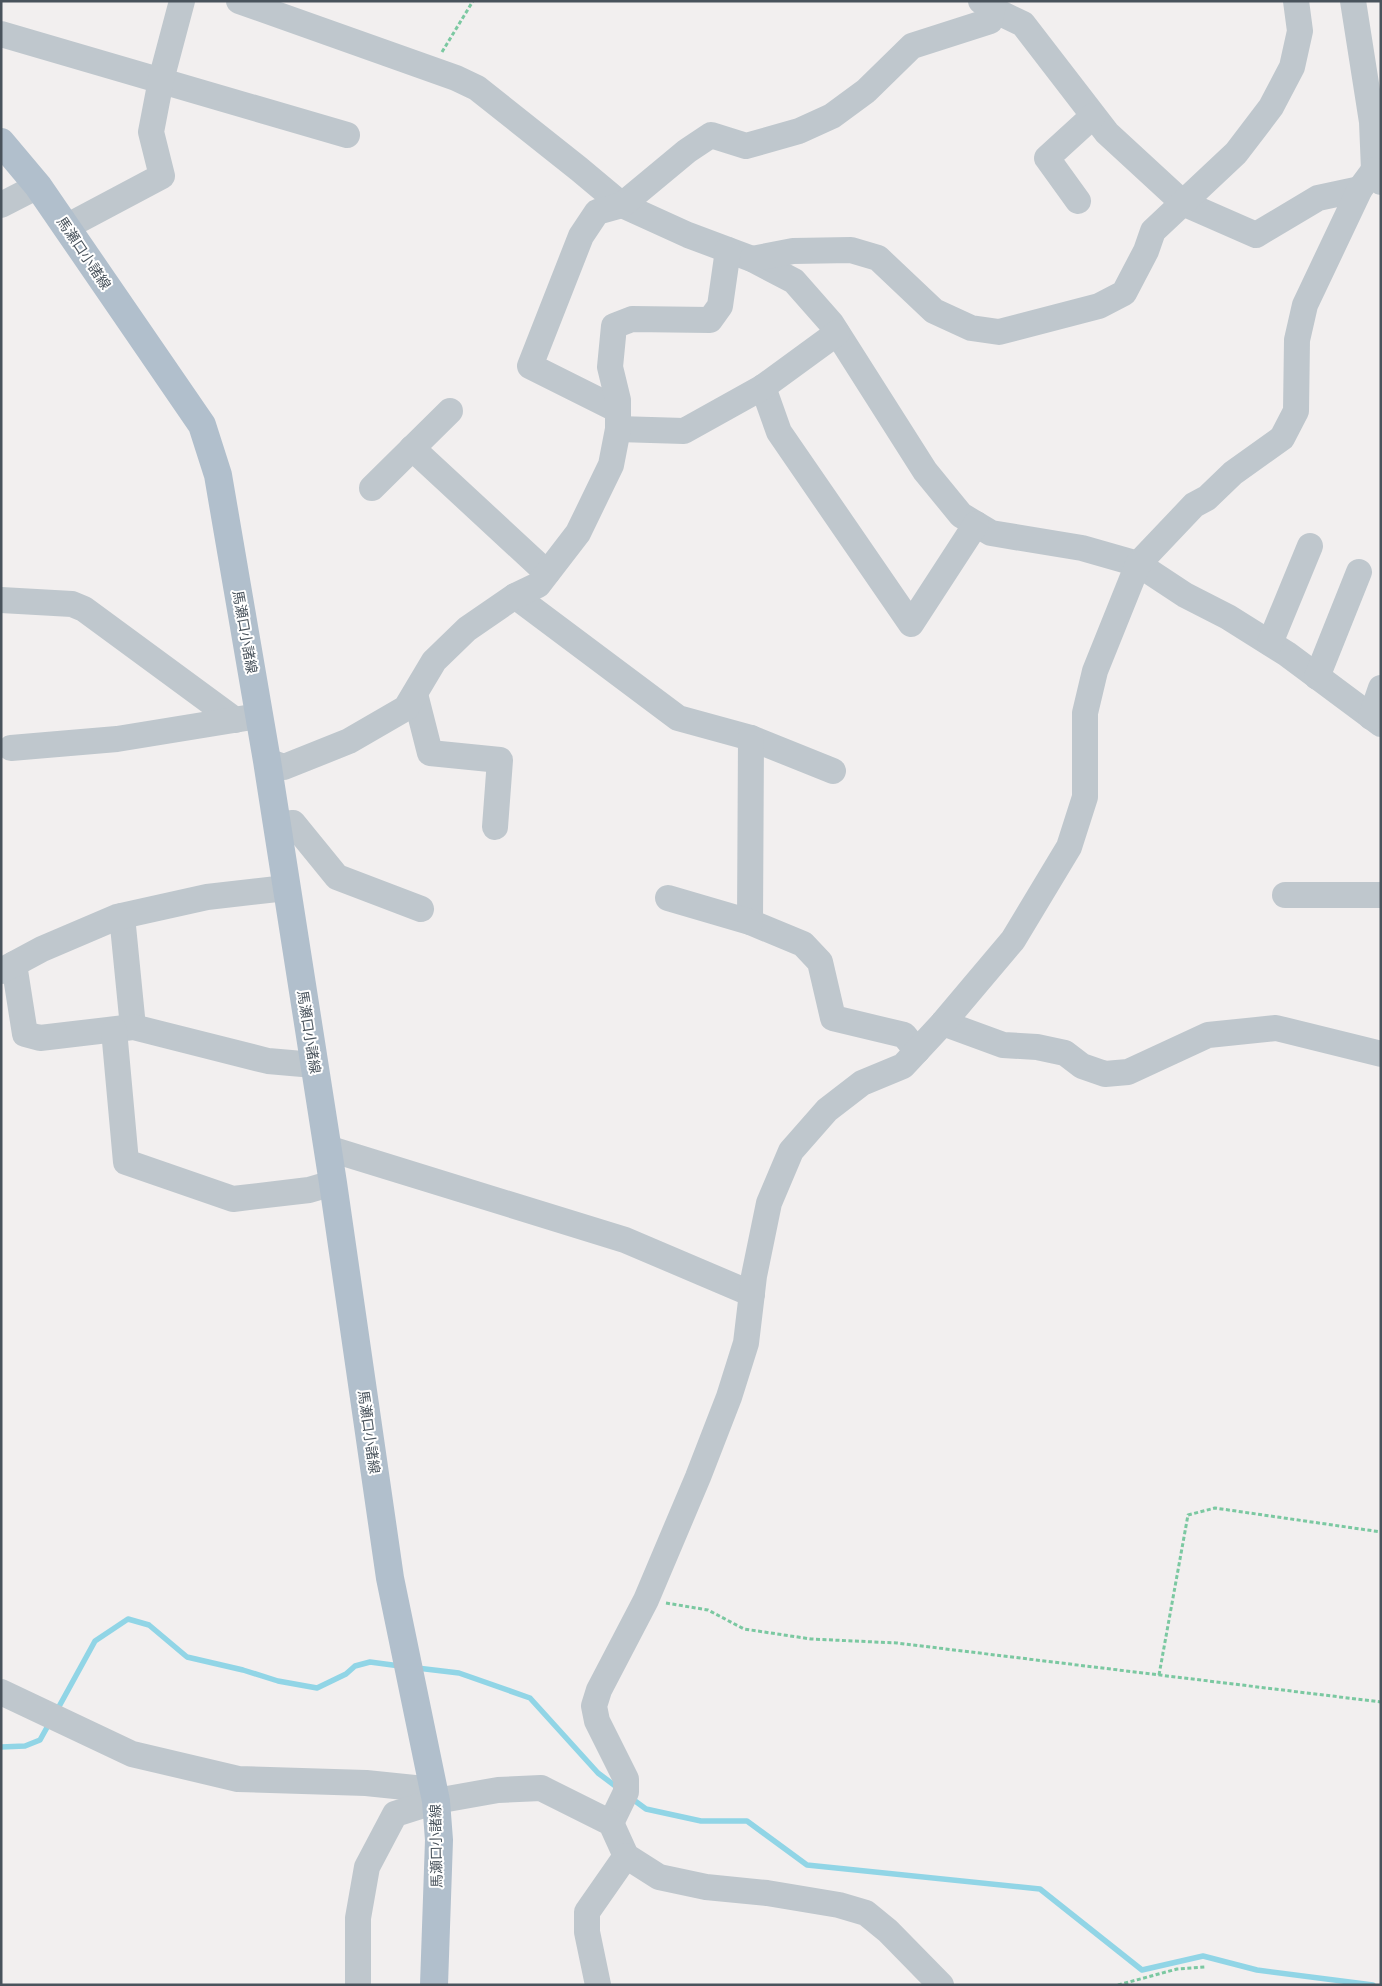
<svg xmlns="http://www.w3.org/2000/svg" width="1382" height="1986" font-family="Ubuntu,'Noto Sans JP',sans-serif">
<rect width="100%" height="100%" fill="#f2efef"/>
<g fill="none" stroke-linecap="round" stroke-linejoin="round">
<g stroke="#91d5e6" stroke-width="5.5">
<polyline points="417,1668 459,1673 530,1698 598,1773 618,1788"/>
<polyline points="56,1712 95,1641 128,1619 149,1625 187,1657 243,1670 278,1681 317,1688 346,1674 355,1666 370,1662 400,1666"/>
<polyline points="1,1747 25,1746 40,1740 50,1722"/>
<polyline points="631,1798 646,1809 701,1821 747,1821 807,1865 1040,1889 1142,1970 1203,1956 1257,1970 1373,1985"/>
</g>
<g stroke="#7bc8a1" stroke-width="3" stroke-dasharray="4 2.5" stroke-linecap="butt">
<polyline points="442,52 473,1"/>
<polyline points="666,1603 708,1610 744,1629 811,1639 897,1643 1381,1702"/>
<polyline points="1159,1675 1188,1515 1215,1508 1381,1532"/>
<polyline points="1118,1985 1177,1969 1205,1967"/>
</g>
<g stroke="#bfc7cd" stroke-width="26">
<polyline points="239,1 456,78 477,88 579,169 622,205 688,235 752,259 794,281 831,323 925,471 961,515 991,533 1082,548 1138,564 1185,595 1228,617 1287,654 1381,724"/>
<polyline points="981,1 994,10 1023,24 1107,133 1183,203 1256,235 1318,198 1360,189"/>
<polyline points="1353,1 1372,122 1374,170 1381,182"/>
<polyline points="1,34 347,135"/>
<polyline points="1078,201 1047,158 1093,116"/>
<polyline points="1,205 38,186"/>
<polyline points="66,227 162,176 151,132 161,80 182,1"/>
<polyline points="752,259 793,251 851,250 878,258 934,311 971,328 999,332 1099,306 1124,293 1146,251 1153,231 1236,153 1271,107 1292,67 1300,31 1296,1"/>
<polyline points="763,387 779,432 911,624 976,524"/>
<polyline points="618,410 530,366 581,236 597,212 622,205 687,151 711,135 746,146 799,131 832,116 866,91 912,46 990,21 994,1"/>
<polyline points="618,429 684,431 763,387 837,333"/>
<polyline points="412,448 547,573"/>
<polyline points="372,488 450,411"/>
<polyline points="515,596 678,718 751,738 833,771"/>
<polyline points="1,600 72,604 84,609 235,720"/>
<polyline points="1270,643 1310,546"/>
<polyline points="1317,677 1359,572"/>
<polyline points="415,694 430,753 500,760 495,827"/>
<polyline points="1371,717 1381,688"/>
<polyline points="751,738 750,922 803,944 820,962 833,1018 904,1035 917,1051"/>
<polyline points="11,748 117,739 246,718"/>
<polyline points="267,761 284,767 349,741 406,708 434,661 467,629 515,596 538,585 578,533 611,465 618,429 618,400 610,367 614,326 632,319 710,320 720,306 728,250"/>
<polyline points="277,825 293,823 337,877 421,909"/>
<polyline points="1285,895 1381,895"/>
<polyline points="668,898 750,922"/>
<polyline points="122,916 133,1027"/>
<polyline points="14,964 25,1034 40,1038 133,1027 268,1061 314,1065"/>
<polyline points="1,971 42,949 117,917 207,897 286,888"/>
<polyline points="943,1023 1003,1045 1037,1047 1065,1053 1082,1066 1105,1074 1128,1072 1208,1035 1276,1028 1381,1054"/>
<polyline points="114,1030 126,1162 233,1199 309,1190 333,1183"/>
<polyline points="327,1148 625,1240 752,1294"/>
<polyline points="1,1692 132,1754 238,1779 366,1783 434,1790"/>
<polyline points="611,1823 626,1792 626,1779 597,1721 594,1706 599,1690 646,1600 698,1477 729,1397 746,1343 754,1276 769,1203 791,1151 827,1110 862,1083 903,1066 943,1023 1013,940 1069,847 1085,797 1085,713 1095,671 1138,564 1194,505 1207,498 1233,473 1282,438 1296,411 1297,340 1305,305 1360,189 1374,170"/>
<polyline points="358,1985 358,1918 367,1867 395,1814 436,1801 498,1790 541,1788 611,1823 626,1856 659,1877 706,1887 767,1893 839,1905 866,1913 888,1931 941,1985"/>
<polyline points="598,1985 587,1932 587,1912 626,1856"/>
</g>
<polyline stroke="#b1bfcc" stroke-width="28" points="1,142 38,186 202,425 218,475 267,761 333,1183 390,1578 436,1801 439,1840 434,1985"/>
</g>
<g text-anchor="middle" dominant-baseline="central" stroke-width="4" stroke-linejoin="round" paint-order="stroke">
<g font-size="14" fill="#49535c" stroke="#fff">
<text transform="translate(84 253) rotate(56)">馬瀬口小諸線</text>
<text transform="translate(245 632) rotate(80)">馬瀬口小諸線</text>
<text transform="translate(309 1032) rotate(81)">馬瀬口小諸線</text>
<text transform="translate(369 1432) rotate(82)">馬瀬口小諸線</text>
<text transform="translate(436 1846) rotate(-91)">馬瀬口小諸線</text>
</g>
</g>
<rect width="1382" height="1986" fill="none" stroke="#49535c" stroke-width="5"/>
</svg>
